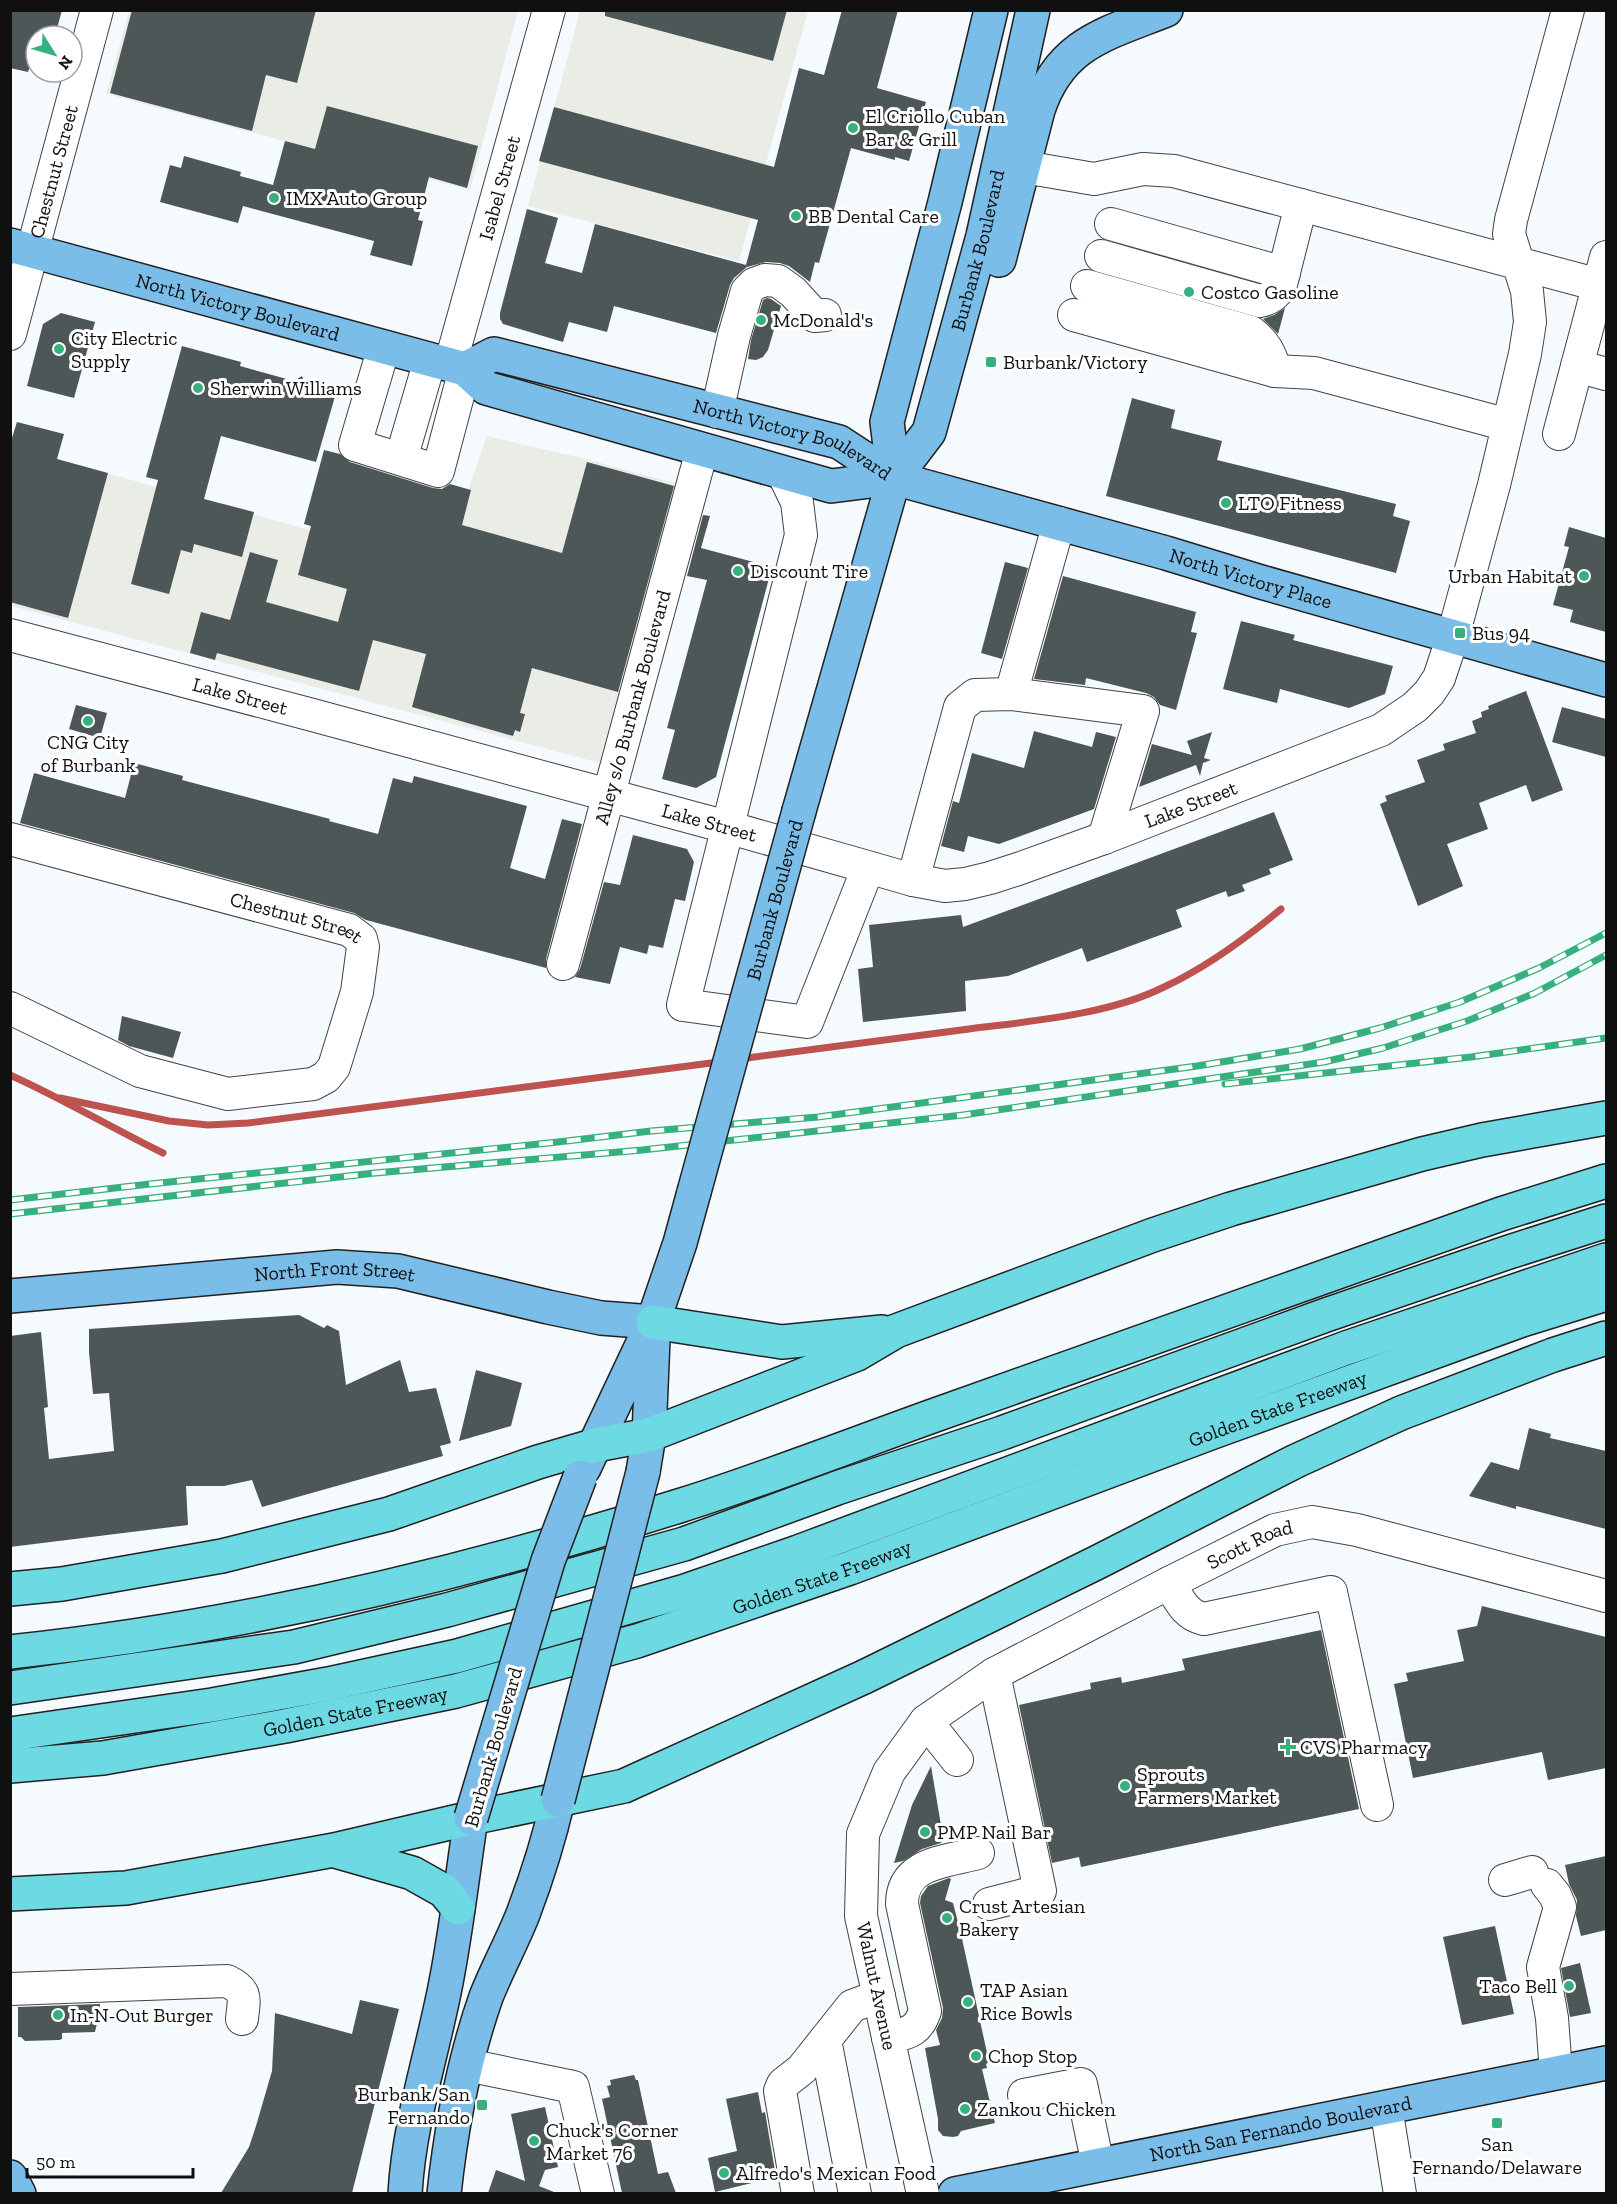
<svg xmlns="http://www.w3.org/2000/svg" width="1617" height="2204" font-family="'Zilla Slab',serif">
<rect width="100%" height="100%" fill="#f4fafe"/>
<g fill="#e9ede6">
<polygon points="129,11 518,11 470,190 106,94"/>
<polygon points="580,11 808,11 739,261 528,206"/>
<polygon points="487,436 586,459 685,486 604,764 11,606 10,446 441,567"/>
</g>
<g fill="none" stroke-linecap="round" stroke-linejoin="round">
<g stroke="#bd524f" stroke-width="7">
<path d="M739 1059C816 1049 892 1039 969 1029 1031 1021 1108 1015 1164 987 1207 967 1245 939 1281 909"/>
<path d="M10 1075C63 1099 112 1128 163 1153"/>
<polyline points="60,1098 169,1121 208,1125 248,1123 719,1062"/>
</g>
</g>
<g fill="#4e5757">
<polygon points="10,10 62,10 55,36 36,36 36,67 30,66 28,72 10,68"/>
<polygon points="132,10 316,10 297,83 266,75 252,131 110,93"/>
<polygon points="605,10 787,10 773,61 605,16"/>
<polygon points="842,10 898,10 877,88 926,102 909,161 895,157 895,160 851,148 819,263 815,262 810,282 789,266 780,263 766,262 747,267 734,278 730,285 716,333 614,306 607,332 569,322 563,342 503,324 500,319 500,313 527,209 558,218 545,263 582,273 595,224 746,265 758,220 539,161 554,107 774,167 799,68 824,75"/>
<polygon points="327,106 478,146 467,188 429,177 418,220 423,221 412,266 370,255 374,241 243,206 238,223 160,202 170,165 181,168 184,156 241,172 240,176 273,185 285,141 315,149"/>
<polygon points="767,298 771,299 781,306 768,350 763,357 756,360 748,359 751,340 763,300"/>
<polygon points="1285,308 1278,334 1263,319 1274,315"/>
<polygon points="61,313 95,322 74,398 27,386 43,324"/>
<polygon points="182,346 241,362 240,366 294,381 302,376 305,384 336,393 316,462 221,436 204,499 254,512 242,557 194,544 192,553 181,550 169,594 131,584 158,480 146,477"/>
<polygon points="1132,398 1175,410 1171,428 1222,441 1217,460 1396,504 1393,516 1410,521 1396,573 1106,496"/>
<polygon points="17,422 64,434 57,459 108,473 68,618 10,602 10,444"/>
<polygon points="324,450 340,454 350,462 433,488 442,489 450,484 471,490 462,525 562,553 587,462 674,486 618,692 532,668 520,713 525,714 520,732 515,730 513,736 412,707 426,654 373,640 359,691 217,653 215,660 190,653 201,612 230,620 250,552 278,560 266,602 338,622 347,589 298,575 311,526 304,524"/>
<polygon points="703,515 710,516 701,548 772,567 716,777 696,788 662,779 675,730 667,728 707,580 687,576"/>
<polygon points="1569,527 1606,538 1606,632 1570,622 1573,610 1553,605 1569,547 1564,546"/>
<polygon points="1005,562 1028,568 1002,659 981,653"/>
<polygon points="1063,576 1196,612 1191,632 1197,633 1176,710 1160,705 1154,697 1146,693 1086,678 1085,685 1034,679"/>
<polygon points="1241,621 1295,635 1293,640 1393,666 1385,694 1349,708 1280,689 1277,703 1223,689"/>
<polygon points="1526,691 1563,790 1532,802 1526,785 1479,803 1488,829 1447,844 1463,886 1418,906 1380,804 1387,801 1385,796 1425,782 1417,760 1445,750 1443,744 1476,733 1472,721 1482,717 1481,712 1489,709 1488,706"/>
<polygon points="76,705 107,713 100,738 69,729"/>
<polygon points="1562,707 1606,719 1606,757 1552,742"/>
<polygon points="1034,731 1092,747 1096,732 1116,737 1094,809 999,844 968,836 964,852 941,846 953,801 959,803 972,753 1024,768"/>
<polygon points="1212,732 1204,758 1211,760 1203,763 1200,776 1196,765 1139,787 1152,744 1192,755 1187,741"/>
<polygon points="134,763 183,776 182,780 330,819 329,821 378,834 393,778 412,783 414,776 527,806 510,868 545,879 562,819 582,824 546,959 546,968 366,920 354,913 20,823 34,773 125,798"/>
<polygon points="1274,812 1293,860 1269,869 1271,874 1242,885 1245,891 1228,897 1226,891 1176,910 1182,927 1087,962 1082,948 1008,976 965,981 966,1011 863,1022 858,969 873,967 869,925 961,915 963,927"/>
<polygon points="633,835 687,849 694,862 685,901 675,899 663,948 649,945 647,954 620,947 610,984 575,977 580,969 604,882 620,885"/>
<polygon points="122,1016 181,1032 173,1058 129,1046 118,1040"/>
<polygon points="299,1315 324,1328 327,1325 339,1331 346,1385 400,1360 409,1392 436,1388 451,1443 440,1446 443,1456 262,1507 252,1480 224,1486 186,1486 188,1525 10,1547 10,1336 41,1332 48,1407 44,1408 49,1459 114,1451 109,1393 93,1394 89,1352 89,1329"/>
<polygon points="476,1370 522,1383 511,1426 459,1441"/>
<polygon points="1529,1428 1551,1434 1550,1438 1606,1451 1606,1529 1516,1506 1516,1509 1469,1496 1491,1462 1519,1470"/>
<polygon points="1482,1606 1606,1637 1606,1768 1548,1780 1542,1752 1413,1778 1394,1684 1408,1681 1406,1673 1464,1661 1457,1630 1477,1626"/>
<polygon points="1321,1630 1359,1809 1081,1867 1079,1857 1052,1863 1019,1705 1091,1689 1090,1683 1121,1677 1122,1683 1185,1670 1182,1659"/>
<polygon points="931,1766 943,1837 941,1843 922,1849 903,1861 894,1863 912,1805"/>
<polygon points="1606,1856 1606,1930 1581,1936 1576,1916 1577,1900 1569,1884 1565,1865"/>
<polygon points="949,1878 951,1879 945,1900 953,1903 961,1934 989,2062 986,2064 987,2068 982,2069 995,2123 961,2131 958,2136 953,2137 943,2136 938,2130 938,2119 925,2048 940,2045 936,2030 942,2018 943,2008 920,1903 921,1896 928,1886"/>
<polygon points="1495,1926 1514,2014 1462,2025 1443,1937"/>
<polygon points="1580,1963 1591,2013 1570,2017 1561,1968"/>
<polygon points="360,2000 399,2009 352,2193 221,2193 249,2147 256,2126 272,2071 275,2013 352,2034"/>
<polygon points="100,2004 100,2020 98,2019 95,2032 62,2033 62,2039 59,2040 25,2041 21,2037 18,2037 18,2007"/>
<polygon points="634,2075 636,2080 638,2080 658,2174 668,2172 676,2193 622,2193 602,2099 610,2097 607,2086 611,2085 610,2080"/>
<polygon points="758,2092 762,2113 765,2112 776,2177 715,2192 708,2158 737,2151 726,2099"/>
<polygon points="545,2107 558,2167 545,2170 539,2186 554,2192 553,2193 488,2193 496,2170 525,2181 511,2114"/>
</g>
<g fill="none" stroke-linecap="round" stroke-linejoin="round">
<defs>
<g id="minor">
<polyline points="1024,167 1094,179 1143,169 1174,171 1599,285"/>
<polyline points="1111,224 1284,273"/>
<path d="M1101 256 1260 301C1270 299 1274 295 1280 288L1301 205"/>
<path d="M1087 286 1251 332C1265 343 1271 354 1275 371"/>
<polyline points="1074,315 1275,371 1314,373 1508,425"/>
<path id="s1" d="M10 334 97 10"/>
<polyline points="384,347 355,445 438,471 465,369"/>
<path id="s2" d="M450 365 549 10"/>
<polyline points="1577,366 1606,374"/>
<polyline points="717,412 734,336 747,291 754,284 765,280 778,281 793,292 815,316 825,315"/>
<polyline points="1559,434 1606,257"/>
<polyline points="401,459 430,360"/>
<polyline points="783,473 797,502 801,535 683,1005 807,1022 868,868"/>
<path id="s3" d="M10 635 305 713 727 827 913 880 945 886 965 884 990 878 1018 869 1104 838 1381 730 1415 707 1429 693 1439 678 1453 636 1494 485 1525 354 1530 322 1527 291 1509 234 1511 220 1568 10"/>
<polyline points="1011,694 1059,523"/>
<path id="s4" d="M10 839 349 930 361 939 363 947 357 992 334 1067 326 1077 313 1084 228 1094 140 1071 10 1008"/>
<polyline points="913,880 960,707 975,695 1011,694 1143,711 1104,838"/>
<path id="s5" d="M563 964 702 450"/>
<path d="M1169 1583C1179 1599 1185 1615 1204 1619L1331 1592 1377 1805"/>
<polyline points="926,1721 957,1760"/>
<polyline points="1505,1880 1532,1872"/>
<polyline points="1547,1885 1555,1895 1560,1907 1543,1967 1552,2018 1556,2073"/>
<polyline points="989,1904 1040,1891 994,1674"/>
<path d="M10 1989 227 1981C248 1991 244 1999 242 2019"/>
<path d="M888 2038C908 2033 918 2032 925 2011L902 1904C902 1862 946 1862 978 1853"/>
<polyline points="825,2040 852,2006 879,1996"/>
<polyline points="467,2065 573,2087 598,2194"/>
<polyline points="1024,2095 1081,2084 1098,2165"/>
<polyline points="1386,2107 1400,2194"/>
<polyline points="798,2194 780,2091 783,2084 802,2069 825,2040 855,2194"/>
<path id="s6" d="M923 2194 861 1916 863 1834 889 1772 926 1721 994 1674 1169 1583 1275 1530 1312 1522 1357 1530 1606 1596"/>
</g>
<g id="major">
<path id="s7" d="M10 245 465 369 486 388 831 486 894 478"/>
<path d="M999 260 1038 110C1060 43 1106 34 1166 10"/>
<path id="s8" d="M465 369 494 354 839 442 894 478 1166 553 1261 582 1606 680"/>
<polyline points="894,478 887,422 945,202 991,10"/>
<path id="s9" d="M799 811 894 478 929 432 983 236 1033 10"/>
<path id="s10" d="M10 1296 337 1267 398 1271 548 1307 601 1318 653 1322"/>
<polyline points="584,1468 653,1322 680,1243 694,1192"/>
<polyline points="643,1472 649,1435 653,1339"/>
<polyline points="10,2177 19,2194"/>
<path d="M405 2194C409 2120 434 2049 447 1977 457 1924 463 1871 471 1818"/>
<path d="M444 2194C451 2128 464 2060 486 1997 497 1969 512 1942 523 1914 537 1877 549 1839 558 1800"/>
<path id="s11" d="M955 2194 1606 2063"/>
</g>
<g id="highway">
<polyline points="653,1322 782,1342 882,1332"/>
<polyline points="10,1589 62,1584 222,1556 389,1514 538,1462 596,1445 649,1435 857,1354 896,1331 1153,1235 1231,1209 1422,1154 1482,1140 1606,1118"/>
<path d="M10 1652C239 1628 464 1574 682 1505 774 1476 864 1440 955 1408 1137 1343 1319 1278 1501 1214L1606 1181"/>
<polyline points="10,1688 294,1647 447,1610 684,1544 837,1488 1002,1433 1326,1315 1506,1253 1606,1221"/>
<polyline points="10,1734 212,1705 328,1684 457,1656 685,1591 798,1552 1346,1348 1606,1260"/>
<path id="s12" d="M10 1766 103 1758 285 1726 456 1691 637 1641 850 1568 1213 1432 1522 1320 1606 1294"/>
<polyline points="335,1851 412,1873 444,1891 458,1908"/>
<polyline points="10,1894 126,1888 334,1850 471,1818 624,1786 864,1677 1096,1563 1296,1461 1401,1413 1553,1355 1606,1338"/>
</g>
</defs>
<use href="#minor" stroke="#434343" stroke-width="34"/>
<use href="#major" stroke="#212121" stroke-width="36"/>
<use href="#highway" stroke="#212121" stroke-width="36"/>
<use href="#minor" stroke="#fff" stroke-width="32"/>
<use href="#major" stroke="#7abde8" stroke-width="33"/>
<use href="#highway" stroke="#6dd9e3" stroke-width="33"/>
<defs>
<g id="rail">
<polyline points="1225,1084 1471,1057 1606,1038"/>
<polyline points="10,1200 150,1184 558,1142 651,1131 818,1117 1197,1066 1300,1049 1380,1028 1460,1002 1539,968 1606,933"/>
<polyline points="10,1214 375,1173 642,1150 963,1115 1324,1062 1383,1048 1467,1021 1535,993 1606,955"/>
</g>
</defs>
<use href="#rail" stroke="#38b07e" stroke-width="7"/>
<use href="#rail" stroke="#fff" stroke-width="4.5" stroke-dasharray="14" stroke-linecap="butt"/>
<defs>
<g id="major-bridge">
<path id="s13" d="M694 1192 799 811"/>
<polyline points="558,1800 643,1472"/>
<polyline points="471,1818 548,1561 580,1477"/>
</g>
</defs>
<use href="#major-bridge" stroke="#212121" stroke-width="36" stroke-linecap="butt"/>
<use href="#major-bridge" stroke="#7abde8" stroke-width="33"/>
</g>
<g fill="#38b07e" stroke="#fff" stroke-width="2">
<circle cx="853" cy="128" r="6"/>
<circle cx="274" cy="198" r="6"/>
<circle cx="796" cy="216" r="6"/>
<circle cx="1189" cy="292" r="6"/>
<circle cx="761" cy="320" r="6"/>
<circle cx="59" cy="349" r="6"/>
<rect x="985" y="356" width="12" height="12" rx="3"/>
<circle cx="198" cy="388" r="6"/>
<circle cx="1226" cy="503" r="6"/>
<circle cx="738" cy="571" r="6"/>
<circle cx="1584" cy="576" r="6"/>
<rect x="1454" y="627" width="12" height="12" rx="3"/>
<circle cx="88" cy="721" r="6"/>
<path d="M1285 1738h6v6h6v6h-6v6h-6v-6h-6v-6h6z"/>
<circle cx="1125" cy="1786" r="6"/>
<circle cx="925" cy="1832" r="6"/>
<circle cx="947" cy="1918" r="6"/>
<circle cx="1569" cy="1986" r="6"/>
<circle cx="968" cy="2002" r="6"/>
<circle cx="58" cy="2015" r="6"/>
<circle cx="976" cy="2056" r="6"/>
<rect x="476" y="2099" width="12" height="12" rx="3"/>
<circle cx="965" cy="2109" r="6"/>
<rect x="1491" y="2117" width="12" height="12" rx="3"/>
<circle cx="534" cy="2141" r="6"/>
<circle cx="724" cy="2173" r="6"/>
</g>
<g text-anchor="middle" dominant-baseline="central" stroke-width="6" stroke-linejoin="round" paint-order="stroke">
<g font-size="20" fill="#101010" stroke="#fff" text-anchor="start">
<text x="865" y="116">El Criollo Cuban<tspan x="865" dy="23">Bar &amp; Grill</tspan></text>
<text x="286" y="198">IMX Auto Group</text>
<text x="808" y="216">BB Dental Care</text>
<text x="1201" y="292">Costco Gasoline</text>
<text x="773" y="320">McDonald's</text>
<text x="71" y="338">City Electric<tspan x="71" dy="23">Supply</tspan></text>
<text x="1003" y="362">Burbank/Victory</text>
<text x="210" y="388">Sherwin Williams</text>
<text x="1238" y="503">LTO Fitness</text>
<text x="750" y="571">Discount Tire</text>
<text x="1572" y="576" text-anchor="end">Urban Habitat</text>
<text x="1472" y="633">Bus 94</text>
<text x="88" y="742" text-anchor="middle">CNG City<tspan x="88" dy="23">of Burbank</tspan></text>
<text x="1300" y="1747">CVS Pharmacy</text>
<text x="1137" y="1774">Sprouts<tspan x="1137" dy="23">Farmers Market</tspan></text>
<text x="937" y="1832">PMP Nail Bar</text>
<text x="959" y="1906">Crust Artesian<tspan x="959" dy="23">Bakery</tspan></text>
<text x="1557" y="1986" text-anchor="end">Taco Bell</text>
<text x="980" y="1990">TAP Asian<tspan x="980" dy="23">Rice Bowls</tspan></text>
<text x="70" y="2015">In-N-Out Burger</text>
<text x="988" y="2056">Chop Stop</text>
<text x="470" y="2094" text-anchor="end">Burbank/San<tspan x="470" dy="23">Fernando</tspan></text>
<text x="977" y="2109">Zankou Chicken</text>
<text x="546" y="2130">Chuck's Corner<tspan x="546" dy="23">Market 76</tspan></text>
<text x="1497" y="2144" text-anchor="middle">San<tspan x="1497" dy="23">Fernando/Delaware</tspan></text>
<text x="736" y="2173">Alfredo's Mexican Food</text>
</g>
<g font-size="20" fill="#101010" stroke="#fff">
<text stroke="none"><textPath href="#s1" startOffset="168">Chestnut Street</textPath></text>
<text stroke="none"><textPath href="#s2" startOffset="184">Isabel Street</textPath></text>
<text stroke="none"><textPath href="#s9" startOffset="592">Burbank Boulevard</textPath></text>
<text stroke="none"><textPath href="#s7" startOffset="236">North Victory Boulevard</textPath></text>
<text stroke="none"><textPath href="#s8" startOffset="344">North Victory Boulevard</textPath></text>
<text stroke="none"><textPath href="#s8" startOffset="825">North Victory Place</textPath></text>
<text stroke="none"><textPath href="#s3" startOffset="238">Lake Street</textPath></text>
<text stroke="none"><textPath href="#s5" startOffset="266">Alley s/o Burbank Boulevard</textPath></text>
<text stroke="none"><textPath href="#s3" startOffset="1228">Lake Street</textPath></text>
<text stroke="none"><textPath href="#s3" startOffset="724">Lake Street</textPath></text>
<text stroke="none"><textPath href="#s13" startOffset="303">Burbank Boulevard</textPath></text>
<text stroke="none"><textPath href="#s4" startOffset="297">Chestnut Street</textPath></text>
<text stroke="none"><textPath href="#s10" startOffset="326">North Front Street</textPath></text>
<text stroke="none"><textPath href="#s12" startOffset="1322">Golden State Freeway</textPath></text>
<text stroke="none"><textPath href="#s6" startOffset="867">Scott Road</textPath></text>
<text stroke="none"><textPath href="#s12" startOffset="836">Golden State Freeway</textPath></text>
<text stroke="none"><textPath href="#s12" startOffset="350">Golden State Freeway</textPath></text>
<text transform="translate(493 1747) rotate(-74)">Burbank Boulevard</text>
<text transform="translate(877 1986) rotate(78)">Walnut Avenue</text>
<text stroke="none"><textPath href="#s11" startOffset="332">North San Fernando Boulevard</textPath></text>
</g>
</g>
<rect width="1617" height="2204" fill="none" stroke="#101010" stroke-width="24"/>
<g transform="translate(54 54) rotate(127)"><circle r="28" fill="#ffffff" stroke="#9f9f9f" stroke-width="1.5"/>
<path d="M0-4.5L10 22L0 15L-10 22Z" fill="#38b07e"/>
<text y="-9" font-size="16" font-weight="bold" text-anchor="middle" fill="#101010">N</text>
</g>
<path d="M27 2168v9h166v-9" fill="none" stroke="#101010" stroke-width="3"/>
<text x="36" y="2168" font-size="18" fill="#101010" stroke="#ffffff" stroke-width="4.5" paint-order="stroke">50 m</text>
</svg>
